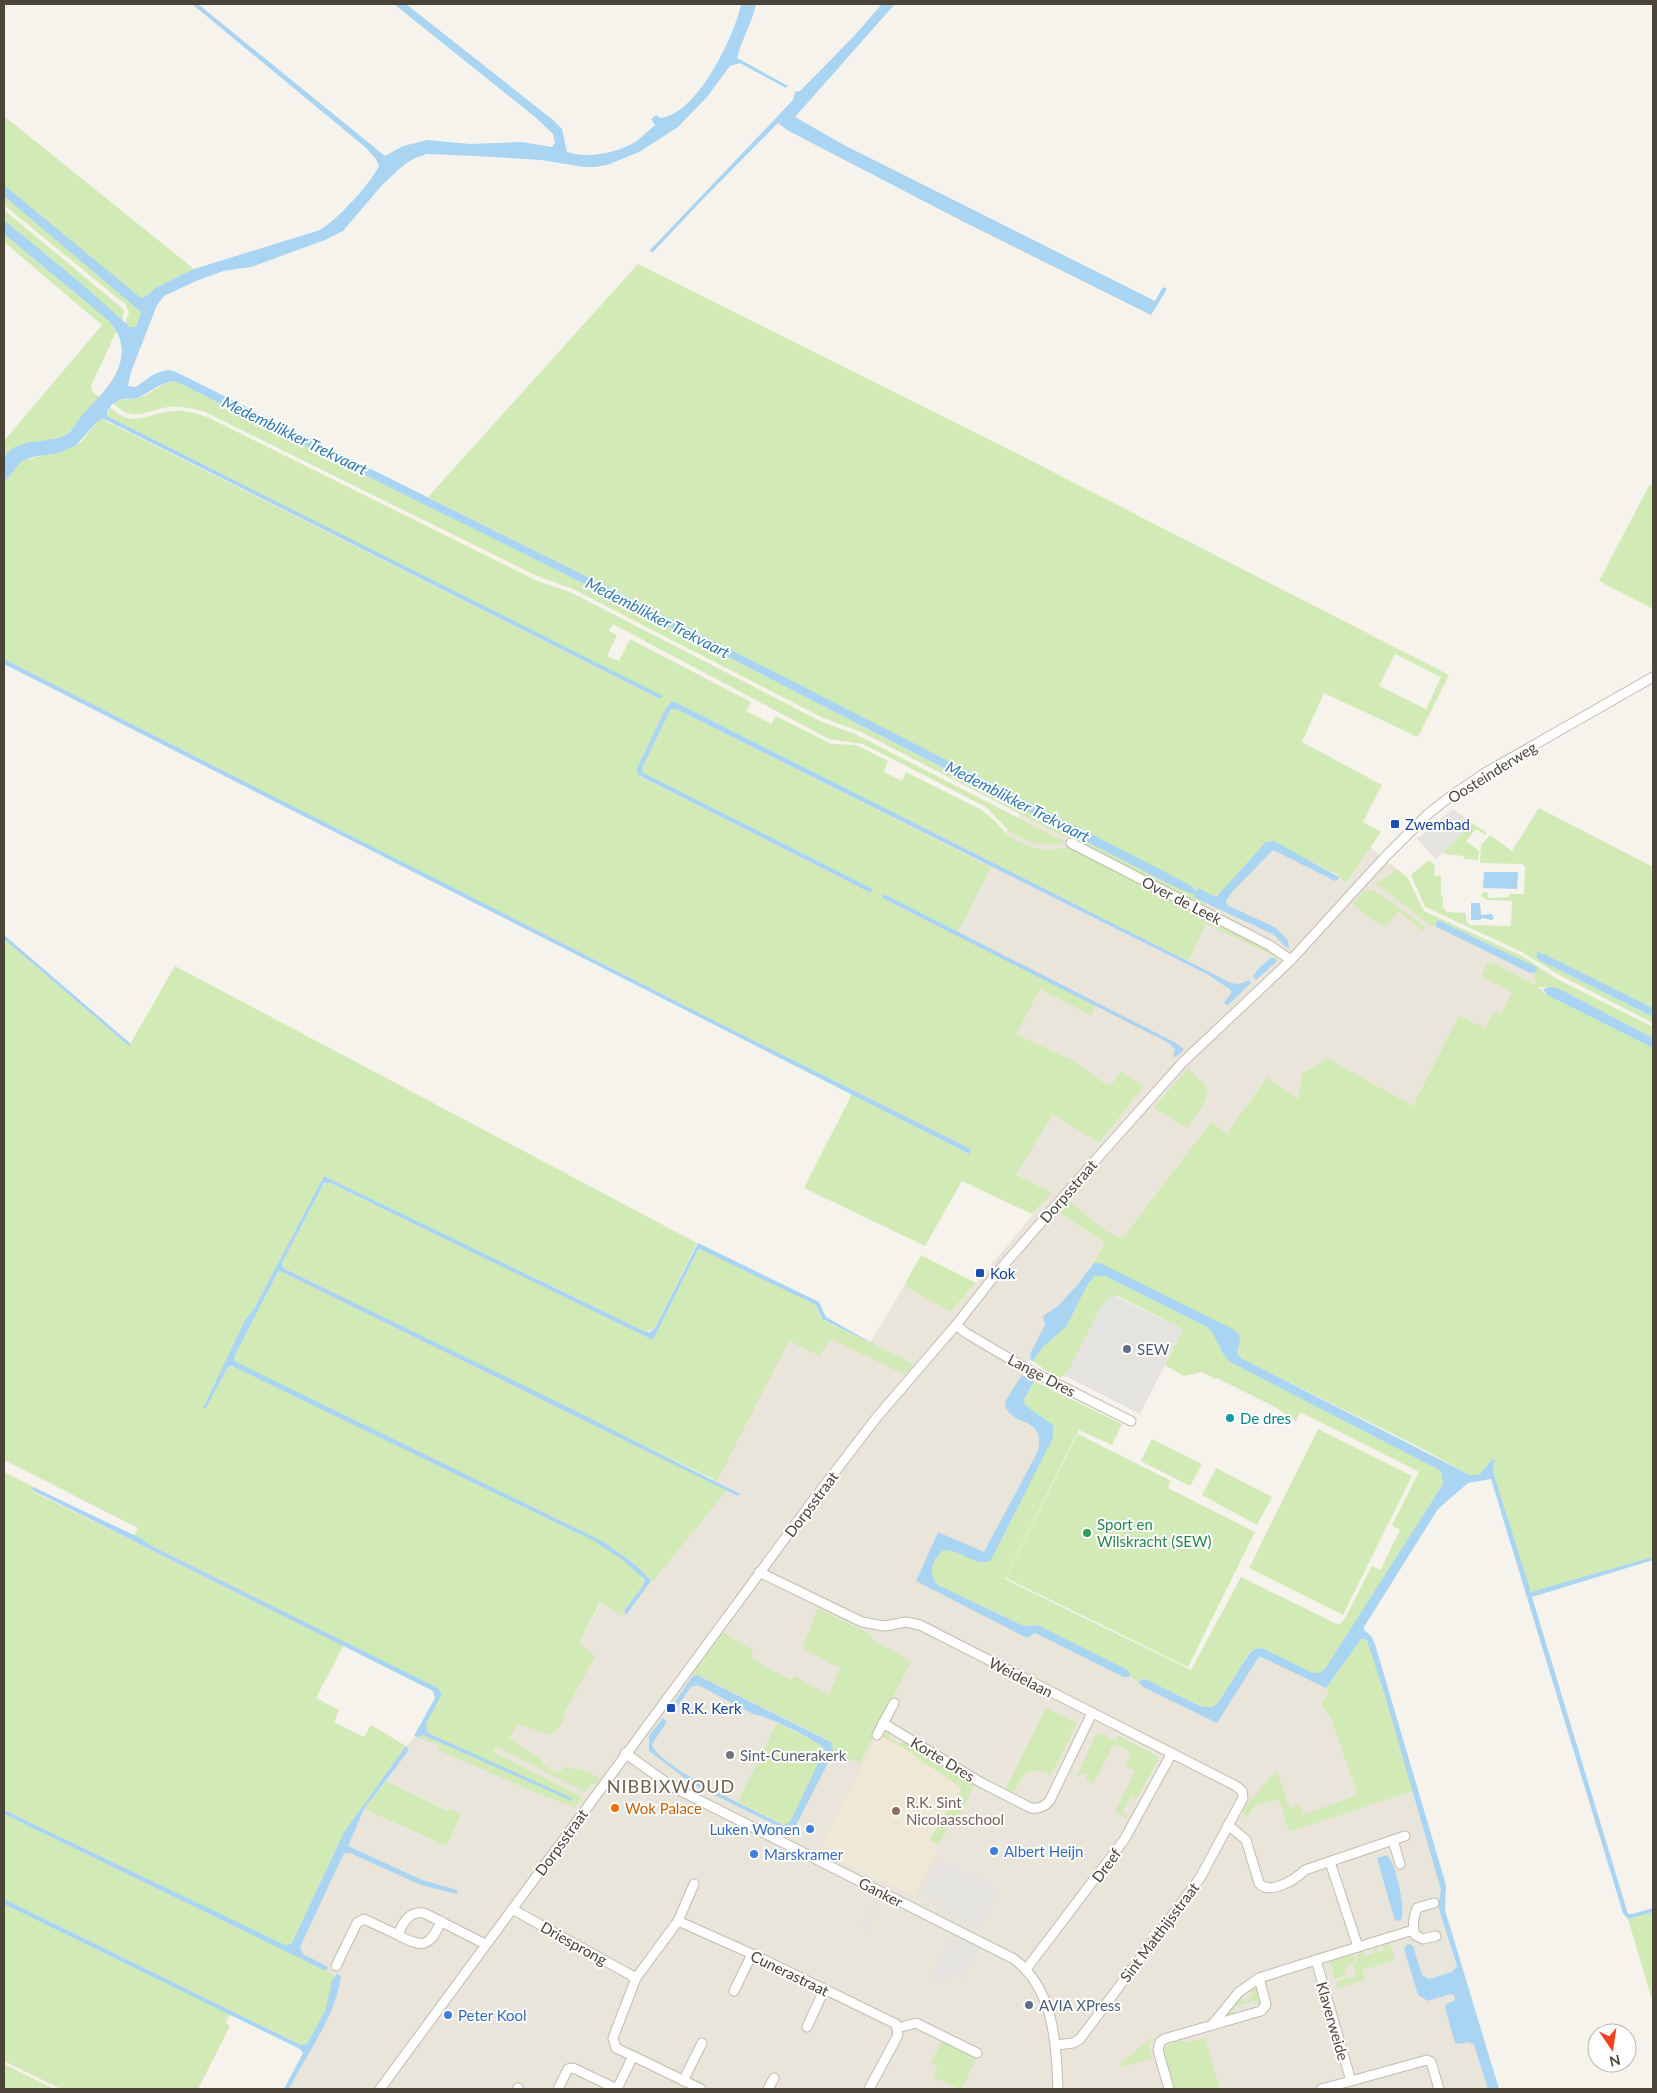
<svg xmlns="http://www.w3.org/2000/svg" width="1657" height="2093" font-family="Lato,sans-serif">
<rect width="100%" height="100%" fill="#f6f3ec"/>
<polygon fill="#eae5da" points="1026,805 1217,904 1266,845 1346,883 1370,847 1405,876 1416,909 1533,971 1537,989 1503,1047 1456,1023 1413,1106 1327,1058 1321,1064 1306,1070 1301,1078 1298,1099 1267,1077 1227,1133 1211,1122 1124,1236 1119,1237 1108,1232 1070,1202 1060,1213 1102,1242 1104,1245 1093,1266 1079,1284 1059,1305 1055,1307 1045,1325 1022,1375 1009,1413 1036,1429 1041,1440 1038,1451 984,1553 938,1532 916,1581 1027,1637 1035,1633 1123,1677 1129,1675 1142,1684 1261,1657 1385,1696 1441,1890 1438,1906 1457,1966 1452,1972 1429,1979 1422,1975 1406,1945 1404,1949 1418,1995 1428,2001 1450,1994 1454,1995 1455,2000 1447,2004 1459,2044 1468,2042 1475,2046 1488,2089 287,2089 320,2027 337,1976 290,1951 364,1809 445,1846 461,1814 450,1809 449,1811 384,1780 407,1745 415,1737 439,1697 579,1642 601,1602 623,1615 707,1494 787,1334 825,1332 864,1353 904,1286 952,1312 1051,1193 1016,1175 1053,1113 1099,1143 1142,1087 1110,1087 1074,1061 1013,1033 945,936 985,862"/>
<polygon fill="#efe8d6" points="878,1735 902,1747 966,1791 940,1832 933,1847 937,1849 914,1896 882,1880 881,1882 819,1851"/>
<g fill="#d2eab5" fill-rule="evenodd">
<polygon points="4,116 194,269 155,288 148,295 140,298 4,185"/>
<polygon points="4,196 140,308 141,314 136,327 132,328 125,323 129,313 126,305 4,205"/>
<polygon points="4,210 122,308 124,311 122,321 82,284 4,220"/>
<path d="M4 234 109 321 116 332 91 386 92 391 99 397C93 404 70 433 65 435 42 445 22 438 4 460V441L102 325 4 242Z"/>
<path d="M638 264 1016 453 1449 675 1418 737 1324 693 1302 742 1382 785 1363 822 1381 832 1346 883 1339 878 1338 875 1270 841 1219 895H1211L1199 888 1196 891 1191 886 626 596 428 497ZM1395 654 1441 677 1426 709 1379 686Z"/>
<path d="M175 381 623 603 1169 884 1192 893 1194 894V897L1207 904 1201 907 859 731 823 718 573 589 537 576 205 412C193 408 181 406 169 407 147 410 133 423 114 404 121 398 125 400 133 399 148 398 159 383 175 381Z"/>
<path d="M110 407C133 429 146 414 172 411 184 410 196 413 207 417L535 580 570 592 820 721 855 734 1065 842 1059 844 1041 845 1021 838 1007 829 986 807 863 744 829 739 613 624 609 631 617 635 607 656 619 661 630 639 751 702 746 711 771 724 776 716 831 744 856 745 888 761 884 772 902 781 906 772 980 809 994 820 1007 835 1015 840 1030 847 1047 850 1072 847 1124 873C1127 879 1132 881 1139 880L1282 955 1277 961 1272 955 1206 924 1188 961 675 702 669 704 637 768 639 776 872 893 873 889 642 772V768L671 709 674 708 991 867 958 932 884 894 882 898 1096 1005 1091 1015 1040 989 1016 1034 1074 1061 1110 1087 1121 1071 1143 1087 1099 1143 1053 1114 1016 1175 1052 1193 1032 1214 962 1181 925 1246 804 1188 852 1094 968 1154 971 1149 729 1028 4 659V482L22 461 71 448 82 441 99 420 102 419 660 699 662 697 107 416Z"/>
<polygon points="1650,484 1653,486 1653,609 1599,581"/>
<polygon points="1539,808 1653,867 1653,1008 1544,954 1540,952 1538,959 1653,1017 1653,1023 1559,975 1522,952 1425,907 1411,875 1429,860 1435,865 1434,876 1441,876 1441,896 1443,897 1443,908 1447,912 1466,913 1466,920 1470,925 1511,926 1512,901 1487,900 1481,896 1484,892 1487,892 1489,898 1509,897 1509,894 1524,894 1525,866 1522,864 1480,863 1481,845 1490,835 1512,851"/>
<polygon points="1472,823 1487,833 1485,835 1476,829 1466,841 1479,851 1478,860 1464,859 1463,856 1445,854 1443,852"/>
<polygon points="1397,869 1407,877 1424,911 1522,956 1557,979 1653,1027 1653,1038 1558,988 1538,987 1547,995 1653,1048 1653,1557 1536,1591 1531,1592 1529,1590 1494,1475 1493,1468 1495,1463 1492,1460 1479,1475 1470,1475 1419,1447 1241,1358 1237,1354 1240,1342 1100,1263 1094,1263 1104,1245 1103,1242 1060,1213 1070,1202 1108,1232 1119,1237 1124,1236 1211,1122 1227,1133 1267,1077 1298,1099 1302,1073 1320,1064 1327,1058 1413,1106 1459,1016 1485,1028 1493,1012 1501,1015 1512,992 1481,976 1487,964 1491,962 1536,985 1533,973 1536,972 1535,967 1438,920 1433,927 1375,883 1388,877"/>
<polygon points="1365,890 1371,890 1381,895 1425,927 1422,931 1399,911 1386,926 1371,919 1353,904"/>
<path d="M4 939 129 1046 175 966 697 1243 655 1328 646 1332 324 1176 254 1309 245 1320 203 1408H206L228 1367H235L594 1541C607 1549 643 1569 644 1584L624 1611 623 1616 600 1602 579 1642 595 1657 566 1709 562 1723 551 1735 518 1724 509 1738 543 1761 541 1764 559 1773 564 1767C576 1769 592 1770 600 1780L598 1783 592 1784 585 1792 496 1747 493 1752 582 1797 575 1808 532 1791 438 1750 440 1746 417 1737 422 1735 573 1799 428 1733 426 1724 442 1694 438 1688 150 1545 134 1535 138 1528 4 1460Z"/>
<path d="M1189 1067C1194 1078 1205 1081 1208 1093L1202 1107 1187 1128 1154 1108Z"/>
<polygon points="327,1182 520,1274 653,1340 698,1250 702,1249 816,1305 820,1317 825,1321 914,1364 905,1375 831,1339 820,1356 789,1341 717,1481 283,1268 282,1263 323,1185"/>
<polygon points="921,1255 976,1283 951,1312 904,1286"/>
<polygon points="280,1271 727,1490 654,1580 651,1581 637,1566 604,1542 235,1362 233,1360 235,1355 278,1272"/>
<path d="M1099 1275 1105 1276 1207 1327 1215 1335 1220 1349 1230 1362 1441 1471 1443 1484 1328 1667 1321 1672 1313 1673 1264 1649 1258 1648 1250 1651 1218 1703 1212 1707 1206 1708 1147 1680 1141 1679 1139 1683 1129 1675 1126 1669 1038 1625 1024 1626 938 1585C927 1571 932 1564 942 1551L950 1549 981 1563 1053 1425 1025 1405 1024 1401 1034 1381 1122 1424 1112 1445 1079 1430 1005 1579 1191 1670 1241 1577 1339 1625 1345 1618 1372 1566 1380 1570 1382 1567 1400 1530 1392 1525 1419 1472 1300 1412 1296 1421 1275 1407 1217 1378 1215 1379 1202 1372 1184 1376 1165 1365 1183 1329 1118 1296 1109 1300 1102 1306 1068 1373 1058 1379 1033 1361 1043 1347 1066 1327 1088 1284 1095 1276Z"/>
<polygon points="1318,1429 1412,1476 1343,1615 1249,1568"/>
<polygon points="1078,1434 1171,1481 1168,1488 1255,1532 1188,1667 1006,1578"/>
<polygon points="1152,1439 1202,1464 1190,1486 1141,1461"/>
<polygon points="1216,1468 1272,1497 1257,1525 1202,1495"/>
<polygon points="4,1472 33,1487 32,1491 344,1645 316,1698 339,1710 334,1722 364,1737 371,1725 406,1746 344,1832 292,1943 285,1945 282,1944 4,1810"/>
<polygon points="818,1608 868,1633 872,1639 911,1661 860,1763 832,1752 829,1740 704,1678 691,1675 699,1664 701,1665 705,1659 704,1658 723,1632 753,1651 750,1658 791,1680 795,1676 829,1695 840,1668 802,1648"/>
<path d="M1362 1638H1365L1370 1645 1413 1791 1289 1832 1279 1799 1254 1806 1246 1819 1243 1809C1247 1803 1249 1801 1254 1797 1263 1789 1265 1777 1277 1772L1290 1808 1300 1805 1303 1815 1358 1795 1331 1718 1321 1705 1329 1692 1326 1688Z"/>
<path d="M1046 1708 1077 1723 1051 1776C1027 1764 1024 1774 1013 1793L1005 1790Z"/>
<polygon points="777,1723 824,1747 826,1751 790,1822 786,1825 738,1802"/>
<polygon points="886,1730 892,1732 889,1738 901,1744 905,1738 975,1783 959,1817 949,1825 939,1845 929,1840 962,1788 902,1747 881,1736 883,1731"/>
<polygon points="1097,1732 1116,1741 1118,1736 1157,1756 1158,1760 1137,1798 1131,1796 1123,1812 1128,1815 1127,1819 1115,1812 1135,1771 1125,1766 1131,1754 1129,1751 1117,1745 1112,1747 1093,1784 1085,1780 1087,1775 1082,1773 1079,1777 1077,1776"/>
<polygon points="386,1781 448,1811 450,1808 461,1814 446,1846 364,1809"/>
<polygon points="4,1814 335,1975 326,2009 307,2044 301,2045 4,1899"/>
<polygon points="4,1904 230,2014 226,2023 230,2026 198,2089 61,2089 4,2061"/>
<polygon points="1653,1912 1653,2003 1628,1919"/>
<polygon points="1390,1944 1395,1960 1362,1970 1365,1980 1338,1988 1336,1983 1338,1981 1356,1976 1353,1965 1357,1960 1357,1954 1363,1952 1365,1956 1375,1953 1373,1946 1375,1946 1378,1952 1384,1950 1383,1946"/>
<polygon points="1352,1955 1355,1959 1350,1966 1344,1968 1346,1975 1335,1979 1330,1962"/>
<polygon points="1256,1986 1258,1988 1261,2005 1258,2006 1256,2000 1234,2007 1235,2013 1228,2014 1240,1997 1245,2002 1253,1995 1249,1990"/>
<polygon points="1154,2036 1149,2045 1152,2058 1122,2067 1119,2065"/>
<polygon points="1205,2038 1220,2089 1175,2089 1163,2047 1182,2040 1187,2043"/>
<polygon points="942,2041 977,2058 961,2089 933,2077 938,2067 931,2063"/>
<polygon points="4,2064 54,2089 4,2089"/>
</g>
<g fill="#e5e3e0">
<polygon points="1453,809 1472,823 1436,859 1417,839"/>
<polygon points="1111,1294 1183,1329 1140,1414 1065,1376 1102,1306 1109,1300"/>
<polygon points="938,1861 945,1864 946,1862 1001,1890 996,1899 994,1898 979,1929 937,1908 940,1901 923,1893"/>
<polygon points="871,1908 877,1911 866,1931 860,1928"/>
<polygon points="954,1934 980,1947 963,1980 949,1973 942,1985 930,1979"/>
</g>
<g fill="#a9d4f2">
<path d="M192 4H198L385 156 403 146 427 140 470 144 522 142 552 147 555 143 553 134 535 117 394 4H406L553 120 562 129 567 152C589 159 617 153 637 141 643 136 649 130 655 125L651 119 656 115 660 118C696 116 735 36 741 4H756C752 23 742 39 737 58L788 86 786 88 740 63 730 66 707 97 678 127 639 152 607 165 595 167H584L541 160 477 156 427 154 415 158 405 164 383 184 343 231 325 240 251 267 223 271 196 281 164 296 157 305 131 372 128 386 136 387C147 379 160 367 174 371L626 596 1175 877 1191 886 1196 891 1199 888 1211 895 1217 896 1266 842 1274 841 1339 877 1338 880 1335 881 1273 850 1232 892 1226 901 1227 905 1276 928 1288 940 1289 948C1282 947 1279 937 1272 934 1246 921 1219 910 1194 897V894C1186 892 1178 888 1169 884L623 603 175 381C161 382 150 392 138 398 131 400 124 397 118 401 111 404 107 409 107 416L663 696 660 699 104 419 99 420 75 446 58 453 33 457 22 461 4 482C4 476 2 465 4 459 13 436 50 445 67 434 74 429 78 420 84 413 101 395 126 372 121 344 120 335 114 328 109 321L4 234V220L82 284 130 327H136L141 312 4 196V185L141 298 148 295 155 288 194 269 320 230C338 219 370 184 379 166L376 159 365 147Z"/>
<polygon points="882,4 895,4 795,117 844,145 1155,301 1163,287 1167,289 1151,315 962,221 787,130 778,123 704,198 652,253 650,250 774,120 793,100 795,92 800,91 855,35"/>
<polygon points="4,659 729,1028 971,1149 969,1154 4,664"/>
<polygon points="671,702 675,702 1231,983 1239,984 1249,980 1251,983 1227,1006 1224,1002 1231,994 1231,990 1207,974 676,709 671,709 642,768 642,772 873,889 871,893 638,775 637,768 666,708"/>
<polygon points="1484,872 1518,872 1517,889 1483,888"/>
<polygon points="884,894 1174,1042 1183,1048 1183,1051 1175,1057 1173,1056 1175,1050 1169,1043 882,898"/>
<polygon points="1471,903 1480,903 1481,915 1492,914 1494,918 1492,920 1482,918 1480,920 1471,920"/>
<polygon points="1438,920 1532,965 1537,968 1536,972 1530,973 1435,926"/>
<polygon points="4,935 131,1044 129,1046 4,939"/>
<polygon points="1538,952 1544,954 1653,1008 1653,1017 1541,961 1536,957"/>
<polygon points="1271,958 1274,958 1277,961 1256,980 1253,976 1259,968"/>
<polygon points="1550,987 1558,988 1653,1038 1653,1048 1547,995 1543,989"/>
<polygon points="324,1176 646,1332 650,1332 655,1328 698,1243 819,1302 826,1317 877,1346 822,1319 816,1305 700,1249 698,1250 653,1340 330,1183 324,1183 282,1263 283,1268 562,1404 740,1494 738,1496 280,1271 278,1272 235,1355 234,1361 604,1542 637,1566 651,1581 626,1615 624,1611 644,1584 644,1579 620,1558 594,1541 232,1366 228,1367 206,1408 203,1408 245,1320 254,1309"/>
<path d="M1094 1263H1100L1231 1328 1239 1334 1240 1342 1237 1353 1241 1358 1470 1475H1479L1492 1460H1495L1493 1468 1494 1475 1531 1592 1653 1557V1560L1532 1597 1628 1914H1632L1653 1908V1912L1628 1919 1623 1913 1491 1479 1468 1483 1438 1509 1364 1627V1630L1371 1636 1375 1644 1446 1885 1445 1910 1499 2089H1488L1474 2045 1468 2042 1459 2044 1455 2043 1445 2007 1447 2004 1455 2000 1454 1995 1450 1994 1428 2001 1418 1995 1404 1949 1406 1945 1410 1944 1413 1946 1422 1975 1429 1979 1452 1972 1457 1966 1438 1906 1441 1890 1385 1696 1367 1640 1362 1638 1326 1688 1261 1657 1258 1658 1217 1723 1143 1687 1139 1683 1141 1679 1147 1680 1202 1707H1212L1218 1703 1251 1651 1258 1648 1264 1649 1313 1673 1321 1672 1325 1669 1443 1484 1441 1471 1230 1362C1219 1352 1218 1337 1207 1327L1105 1276H1095L1088 1284 1066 1327 1043 1347 1033 1361 1030 1360 1031 1352 1045 1325 1043 1316 1059 1305 1079 1283Z"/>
<path d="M1022 1375 1034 1381 1024 1400 1025 1405 1053 1425V1438L991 1560C974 1569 961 1547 942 1551 932 1564 927 1571 938 1585L1024 1626 1038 1625 1126 1669 1130 1674 1129 1677H1123L1035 1633 1027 1638 916 1581 938 1532 984 1552 1038 1451C1046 1416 1014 1428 1005 1406L1006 1400Z"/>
<polygon points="33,1487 140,1538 150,1545 438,1688 442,1694 426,1724 428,1733 572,1798 572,1801 423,1735 417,1737 414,1736 435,1698 433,1691 32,1490"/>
<path d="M697 1675 831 1742 833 1750 831 1757 792 1833 694 1785 649 1751V1736L663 1718 667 1722 652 1744C656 1766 761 1814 784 1825L790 1822 825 1749C814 1739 768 1716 753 1714L698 1685 691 1687 674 1711 672 1713 669 1710 692 1677Z"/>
<polygon points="406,1746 409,1750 364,1809 348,1846 422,1880 457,1890 457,1894 421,1885 350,1853 344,1853 300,1947 303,1954 328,1967 326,1971 4,1814 4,1810 285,1945 292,1943 344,1832"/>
<path d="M1387 1855C1396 1863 1406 1910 1401 1920L1396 1921 1394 1918 1377 1858Z"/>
<path d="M4 1899 301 2045 307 2044 326 2009 332 1980 337 1974 341 1976C336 2016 307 2053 289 2089H284L303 2053 300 2049 4 1904Z"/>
</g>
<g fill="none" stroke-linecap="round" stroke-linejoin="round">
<defs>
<g id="minor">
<polyline points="1071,843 1269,945 1291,960"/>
<polyline points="956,1325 966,1333 1025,1368 1131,1421"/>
<polyline points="759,1572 862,1622 885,1626 906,1622 920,1625 1236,1786 1242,1791 1243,1798 1200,1878 1080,2039 1073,2043 1056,2045"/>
<path d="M883 1723 980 1782 1031 1808C1039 1809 1045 1807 1050 1800L1092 1713"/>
<polyline points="877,1735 894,1703"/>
<path d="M625 1753 671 1786 1014 1959C1054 1989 1056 2043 1058 2089"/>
<path d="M1228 1825 1246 1840 1259 1883C1270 1896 1296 1879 1305 1870L1405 1836"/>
<polyline points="1393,1840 1400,1864"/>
<polyline points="1330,1862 1358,1947 1316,1960 1351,2081 1427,2060 1431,2062 1439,2089"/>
<path d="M1434 1903 1417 1908C1414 1916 1412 1927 1415 1935L1423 1939 1436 1936"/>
<polyline points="512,1909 636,1978 613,2038 616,2048 633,2056"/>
<polyline points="678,1921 752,1954 896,2024 898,2035 869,2089"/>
<path d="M398 1935C422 1948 430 1948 441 1921"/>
<polyline points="1358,1947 1413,1930"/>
<path d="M336 1966 357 1923 364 1919 398 1935C403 1922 409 1911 424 1913L485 1944"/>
<polyline points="1027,1968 1124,1840 1172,1753"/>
<polyline points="636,1978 678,1921 694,1884"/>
<polyline points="734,1991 752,1954"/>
<polyline points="1212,2025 1239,1992 1259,1978"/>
<polyline points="807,2027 824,1990"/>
<polyline points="898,2028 916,2023 977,2053"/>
<polyline points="683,2081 702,2043"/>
<polyline points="380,2089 814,1499 877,1417 956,1325 996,1274 1100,1155 1183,1062 1291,960 1385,857 1429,813 1451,796 1485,773 1653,677"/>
<polyline points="518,2089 518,2088"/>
<polyline points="558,2089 568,2069 573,2068 617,2089 633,2056 701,2089"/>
<polyline points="768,2089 774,2078"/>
<polyline points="1169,2089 1158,2050 1160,2042 1164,2039 1261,2011 1266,2005 1259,1978 1316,1960"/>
<polyline points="1321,2089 1351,2081"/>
</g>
</defs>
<use href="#minor" stroke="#c2bbae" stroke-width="11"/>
<use href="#minor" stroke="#fff" stroke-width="9"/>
</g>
<g fill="#1a4fb4" stroke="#fff" stroke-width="2">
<rect x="1390" y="819" width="10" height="10" rx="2.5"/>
<rect x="975" y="1268" width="10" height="10" rx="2.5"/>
<rect x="666" y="1703" width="10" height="10" rx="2.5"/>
</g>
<g fill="#5c6f8a" stroke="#fff" stroke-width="2">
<circle cx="1127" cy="1349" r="5"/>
<circle cx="1029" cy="2005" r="5"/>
</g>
<circle fill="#0f9aa8" stroke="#fff" stroke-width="2" cx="1230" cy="1418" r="5"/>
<circle fill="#2e9e5b" stroke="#fff" stroke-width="2" cx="1087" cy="1533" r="5"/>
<circle fill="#6b7280" stroke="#fff" stroke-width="2" cx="730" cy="1755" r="5"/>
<circle fill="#e8710a" stroke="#fff" stroke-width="2" cx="615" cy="1808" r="5"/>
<circle fill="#8d6e63" stroke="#fff" stroke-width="2" cx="896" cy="1811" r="5"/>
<g fill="#3f7fe0" stroke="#fff" stroke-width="2">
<circle cx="810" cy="1829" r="5"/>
<circle cx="994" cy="1851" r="5"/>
<circle cx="754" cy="1854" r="5"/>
<circle cx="448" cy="2015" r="5"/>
</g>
<g text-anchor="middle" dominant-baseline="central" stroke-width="4" stroke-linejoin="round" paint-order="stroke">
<g font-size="15" fill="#4b4439" stroke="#fff">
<text transform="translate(1492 772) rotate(-32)">Oosteinderweg</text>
<text transform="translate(1182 900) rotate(27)">Over de Leek</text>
<text transform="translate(1068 1191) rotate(-49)">Dorpsstraat</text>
<text transform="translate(1042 1375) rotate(28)">Lange Dres</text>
<text transform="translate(811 1504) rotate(-53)">Dorpsstraat</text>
<text transform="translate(1021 1677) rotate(27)">Weidelaan</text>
<text transform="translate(943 1759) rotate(31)">Korte Dres</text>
<text transform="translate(561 1842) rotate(-54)">Dorpsstraat</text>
<text transform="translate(1106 1865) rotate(-54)">Dreef</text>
<text transform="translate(881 1892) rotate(27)">Ganker</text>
<text transform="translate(1159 1932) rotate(-53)">Sint Matthijsstraat</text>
<text transform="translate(574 1943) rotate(29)">Driesprong</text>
<text transform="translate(790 1973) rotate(26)">Cunerastraat</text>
<text transform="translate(1333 2021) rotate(74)">Klaverweide</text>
</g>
<g font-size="15" fill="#164399" stroke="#fff" text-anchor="start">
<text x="1405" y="824">Zwembad</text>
<text x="990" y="1273">Kok</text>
<text x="681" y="1708">R.K. Kerk</text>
</g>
<g font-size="15" fill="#4e5e75" stroke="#fff" text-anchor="start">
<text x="1137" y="1349">SEW</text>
<text x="1039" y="2005">AVIA XPress</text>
</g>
<g font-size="15" fill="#0d838f" stroke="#fff" text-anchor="start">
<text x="1240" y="1418">De dres</text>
</g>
<g font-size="15" fill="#27864d" stroke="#fff" text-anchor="start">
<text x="1097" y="1524">Sport en<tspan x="1097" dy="17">Wilskracht (SEW)</tspan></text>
</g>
<g font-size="15" fill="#5b616d" stroke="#fff" text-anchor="start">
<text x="740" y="1755">Sint-Cunerakerk</text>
</g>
<g font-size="15" fill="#785e54" stroke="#fff" text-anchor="start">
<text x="906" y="1802">R.K. Sint<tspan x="906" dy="17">Nicolaasschool</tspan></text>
</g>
<g font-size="15" fill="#c56008" stroke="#fff" text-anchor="start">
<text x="625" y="1808">Wok Palace</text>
</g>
<g font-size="15" fill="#366cbe" stroke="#fff" text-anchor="start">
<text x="800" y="1829" text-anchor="end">Luken Wonen</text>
<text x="1004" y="1851">Albert Heijn</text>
<text x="764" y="1854">Marskramer</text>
<text x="458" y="2015">Peter Kool</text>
</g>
<g font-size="16" font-style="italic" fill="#2e7ab2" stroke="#fff">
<text transform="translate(295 435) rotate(26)">Medemblikker Trekvaart</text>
<text transform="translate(658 617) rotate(27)">Medemblikker Trekvaart</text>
<text transform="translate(1018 801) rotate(27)">Medemblikker Trekvaart</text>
</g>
<g font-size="18" letter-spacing="1" fill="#6e6250" stroke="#fff">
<text x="671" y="1786">NIBBIXWOUD</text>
</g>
</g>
<rect width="1657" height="2093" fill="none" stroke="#4b4439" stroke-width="10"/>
<g transform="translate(1612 2048) rotate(167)"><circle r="24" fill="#ffffff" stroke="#b7b4b0"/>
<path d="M0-4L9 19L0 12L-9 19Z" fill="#fc3f1d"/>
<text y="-8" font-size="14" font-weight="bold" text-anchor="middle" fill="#4b4439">N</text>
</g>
</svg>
